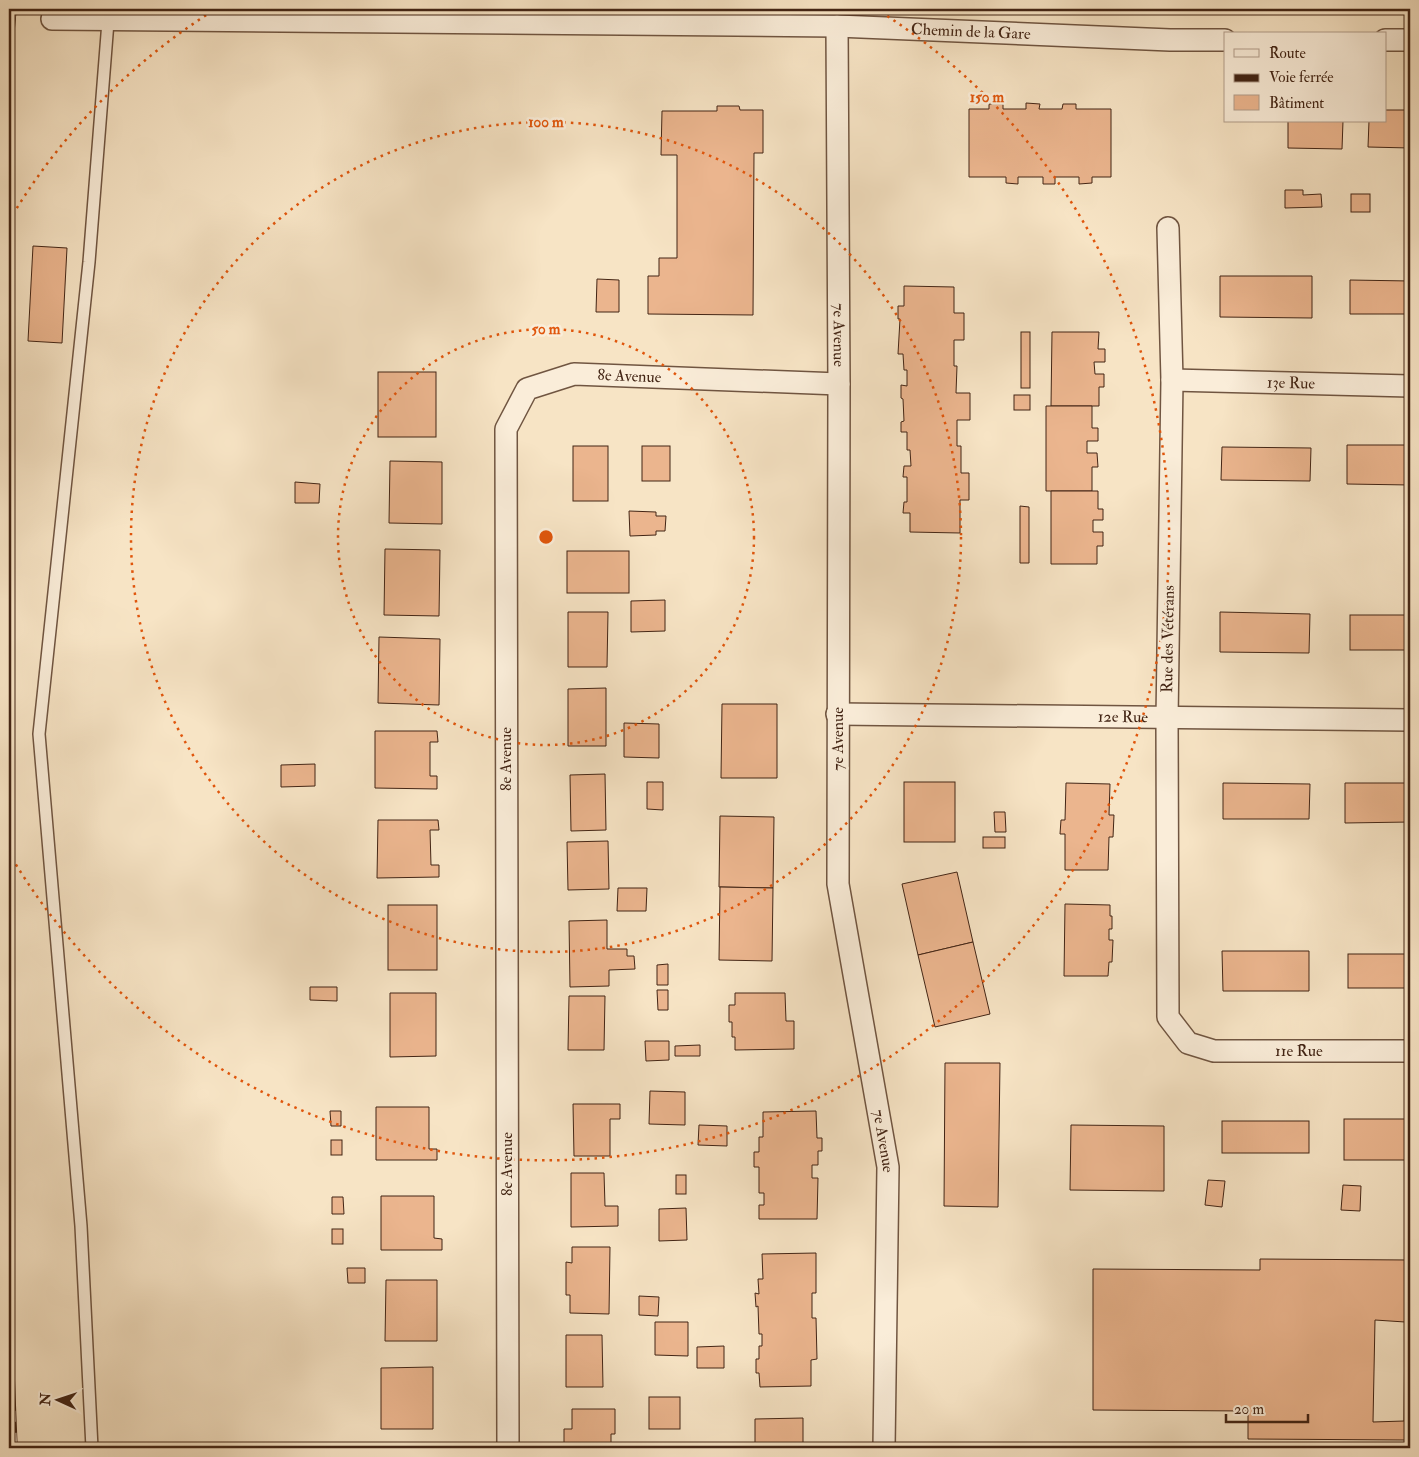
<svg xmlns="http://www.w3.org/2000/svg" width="1419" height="1457" font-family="'IM FELL Double Pica',serif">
<rect width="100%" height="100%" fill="#f7e4c5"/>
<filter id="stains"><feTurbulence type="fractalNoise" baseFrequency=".004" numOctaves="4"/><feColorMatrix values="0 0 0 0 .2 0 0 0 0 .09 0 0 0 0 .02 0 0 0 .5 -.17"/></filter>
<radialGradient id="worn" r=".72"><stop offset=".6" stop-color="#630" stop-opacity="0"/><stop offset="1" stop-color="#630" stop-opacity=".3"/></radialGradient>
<g fill="#ebb58e" stroke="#432515" fill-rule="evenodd">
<polygon points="1026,103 1040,104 1039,109 1062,109 1063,104 1076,104 1076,109 1111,109 1111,177 1092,177 1092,183 1079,184 1079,177 1055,177 1055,184 1043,184 1043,177 1018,177 1018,184 1006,183 1006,177 969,177 969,109 989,109 989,104 1003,104 1003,109 1026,109"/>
<polygon points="717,106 739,106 740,110 763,110 763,153 754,153 753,315 648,314 648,276 659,276 659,258 677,258 677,155 661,155 662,111 717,111"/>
<polygon points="1385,110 1410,110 1410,148 1368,147 1369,121 1385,121"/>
<polygon points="1288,121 1343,121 1342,149 1288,148"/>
<polygon points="1285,190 1303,190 1303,195 1321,194 1322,207 1285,208"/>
<rect x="1351" y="194" width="19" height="18"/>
<polygon points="33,246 67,248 62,343 28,341"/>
<polygon points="1220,276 1312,276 1312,318 1220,317"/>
<polygon points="597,279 619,280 619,312 596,312"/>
<polygon points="1350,280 1410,281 1410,314 1350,314"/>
<polygon points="904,286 954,287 954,313 964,313 964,340 954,340 954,366 957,366 956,393 970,393 970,420 957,420 957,446 961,446 961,473 969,473 969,500 960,500 960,533 910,532 910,513 903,513 904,502 907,502 907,477 903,477 904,466 911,466 910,450 907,450 907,432 901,432 901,422 904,421 903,399 901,398 901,385 907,386 907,370 904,370 903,354 898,354 900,319 898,319 898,306 904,306"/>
<rect x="1021" y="332" width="9" height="56"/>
<polygon points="1052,332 1099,332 1098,349 1105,349 1105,362 1094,362 1095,374 1104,374 1104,387 1099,387 1099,406 1051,406"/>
<rect x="378" y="372" width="58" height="65"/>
<rect x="1014" y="395" width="16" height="15"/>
<polygon points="1046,406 1092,406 1092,428 1098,428 1098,441 1087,441 1087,453 1097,453 1098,467 1092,467 1092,491 1046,491"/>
<polygon points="1347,445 1410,445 1410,485 1347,484"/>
<rect x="573" y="446" width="35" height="55"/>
<rect x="642" y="446" width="28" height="35"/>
<polygon points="1222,447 1311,448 1310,481 1221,480"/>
<polygon points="390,461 442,462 442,524 389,523"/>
<polygon points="295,482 320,484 319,503 295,503"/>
<polygon points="1051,491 1098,491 1098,509 1103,509 1103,520 1093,520 1093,532 1103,532 1103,546 1097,546 1097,564 1051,564"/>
<polygon points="1020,506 1029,507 1029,563 1020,563"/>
<polygon points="629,511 656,512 656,516 666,516 665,531 656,531 656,535 630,536"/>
<polygon points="385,549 440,550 439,616 384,615"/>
<rect x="567" y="551" width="62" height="42"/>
<polygon points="665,600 665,631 631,632 631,601"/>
<polygon points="568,612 608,612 607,667 568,667"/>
<polygon points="1220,612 1310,614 1309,653 1220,652"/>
<rect x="1350" y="615" width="60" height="35"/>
<polygon points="379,637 440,639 439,705 378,703"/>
<polygon points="606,688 606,746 568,746 568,689"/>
<polygon points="722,704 777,704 777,778 721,778"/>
<polygon points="624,723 659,724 659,758 624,757"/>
<polygon points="375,731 437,731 438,742 430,742 430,776 437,776 437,789 375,788"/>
<polygon points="315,764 315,786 281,787 281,765"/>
<polygon points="605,774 606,830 571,831 570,775"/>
<polygon points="647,782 663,782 663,810 647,809"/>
<rect x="904" y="782" width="51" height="60"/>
<polygon points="1066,783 1110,784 1109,815 1114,815 1113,837 1109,837 1108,870 1065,870 1065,834 1060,834 1061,820 1065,820"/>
<polygon points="1223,783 1310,784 1309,819 1223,819"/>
<polygon points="1345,783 1410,783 1410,822 1345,823"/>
<polygon points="994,812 1005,812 1006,832 995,832"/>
<polygon points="720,816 774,817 773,888 719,887"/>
<polygon points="378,820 438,820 439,830 430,830 431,865 439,865 439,877 377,878"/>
<rect x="983" y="837" width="22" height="11"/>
<polygon points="608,841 609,889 568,890 567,842"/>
<polygon points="957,872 973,942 918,955 902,884"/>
<polygon points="720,887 773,888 772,961 719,960"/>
<polygon points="618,888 647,888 646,911 617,911"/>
<polygon points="1065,904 1110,905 1110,916 1112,916 1112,929 1109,929 1109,940 1113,940 1112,962 1109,962 1108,976 1064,976"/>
<rect x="388" y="905" width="49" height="65"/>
<polygon points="607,920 607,949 627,949 627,956 634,956 635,969 609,970 609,986 570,987 569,921"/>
<polygon points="973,942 990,1014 935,1027 918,955"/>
<polygon points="1222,951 1309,951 1309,991 1223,991"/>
<rect x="1348" y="954" width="62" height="34"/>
<polygon points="668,964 668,985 657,985 657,965"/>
<polygon points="310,987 337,987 337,1001 310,1000"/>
<polygon points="657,990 668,990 668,1010 658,1010"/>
<polygon points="390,993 436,993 436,1056 390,1057"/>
<polygon points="735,993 785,993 786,1021 794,1021 794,1049 735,1050 735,1037 732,1037 732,1022 729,1022 729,1005 735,1005"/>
<polygon points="569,996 605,996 604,1050 568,1050"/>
<polygon points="645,1041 669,1041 669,1060 646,1061"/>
<polygon points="700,1045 700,1056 675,1056 675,1046"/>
<polygon points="945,1063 1000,1063 998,1207 944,1206"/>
<polygon points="650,1091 685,1092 685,1125 649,1124"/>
<polygon points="573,1104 620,1104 620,1119 610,1119 610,1156 574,1156"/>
<polygon points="376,1107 429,1107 429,1149 437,1149 437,1160 376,1160"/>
<polygon points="330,1111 341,1111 341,1126 331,1126"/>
<polygon points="816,1111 817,1138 822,1138 822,1151 818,1151 818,1165 812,1165 812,1178 818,1178 817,1219 759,1219 759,1205 764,1205 764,1193 759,1193 759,1167 754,1167 754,1152 759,1152 759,1137 763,1137 763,1112"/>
<rect x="1344" y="1119" width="66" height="41"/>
<rect x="1222" y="1121" width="87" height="32"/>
<polygon points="699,1125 727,1126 727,1146 698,1145"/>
<polygon points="1071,1125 1164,1126 1164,1191 1070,1190"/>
<rect x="331" y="1140" width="11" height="15"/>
<polygon points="571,1173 604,1173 605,1206 618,1206 618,1226 571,1227"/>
<rect x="676" y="1175" width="10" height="19"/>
<polygon points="1208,1180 1225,1181 1222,1207 1205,1205"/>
<polygon points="1343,1185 1361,1186 1360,1211 1341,1210"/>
<polygon points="381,1196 434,1196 434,1238 442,1239 442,1250 381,1250"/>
<polygon points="332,1197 343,1197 344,1214 332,1214"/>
<polygon points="686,1208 687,1240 659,1241 659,1209"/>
<rect x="332" y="1229" width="11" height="15"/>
<polygon points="572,1247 610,1247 609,1314 570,1313 570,1295 566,1295 566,1262 572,1263"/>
<polygon points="816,1253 816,1293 812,1293 812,1318 816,1318 817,1359 811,1360 811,1386 760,1387 759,1373 756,1373 756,1359 759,1359 759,1346 762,1346 762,1334 759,1334 758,1306 756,1307 755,1293 759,1294 758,1279 763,1279 762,1254"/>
<path d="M1260 1259 1410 1260V1448H1406V1440L1248 1439V1411L1093 1410V1269L1260 1270ZM1375 1320 1405 1322 1404 1421 1373 1422Z"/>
<polygon points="347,1268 365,1268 365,1283 348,1283"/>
<polygon points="386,1280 437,1280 437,1341 385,1341"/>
<polygon points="639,1296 659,1297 658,1316 639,1315"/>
<polygon points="655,1322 688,1322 688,1356 655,1355"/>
<polygon points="566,1335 602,1335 603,1387 566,1387"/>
<polygon points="724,1346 724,1368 697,1368 697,1347"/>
<polygon points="433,1367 433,1429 381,1429 381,1368"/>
<rect x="649" y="1397" width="31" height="32"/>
<polygon points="572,1409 615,1409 615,1434 611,1434 611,1448 572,1448 572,1446 564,1446 564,1429 572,1429"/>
<polygon points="803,1418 803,1448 755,1448 755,1419"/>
</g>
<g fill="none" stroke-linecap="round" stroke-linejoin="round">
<defs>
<polyline id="service" points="92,1448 81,1226 39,734 89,262 109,9"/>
<g id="minor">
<path id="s1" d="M52 19 837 26 1170 40H1225"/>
<path id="s2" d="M837 26 839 384 838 884 888 1167 884 1448"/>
<polyline points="1385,40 1410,40"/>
<path id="s3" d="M1168 228 1172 380 1167 719 1168 1017 1188 1043 1214 1051H1410"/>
<path id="s4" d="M1172 380 1410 386"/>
<path id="s5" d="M837 714 1410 720"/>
<path id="s6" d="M508 1448 506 429 527 389 574 374 839 384"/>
</g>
</defs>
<use href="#service" stroke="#705541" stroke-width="14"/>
<use href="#minor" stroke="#705541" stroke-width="24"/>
<use href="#service" stroke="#faedd9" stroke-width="11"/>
<use href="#minor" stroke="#faedd9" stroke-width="21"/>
<defs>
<g id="rail">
<polyline points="9,63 14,9"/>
<polyline points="9,1301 15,1448"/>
</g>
</defs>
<use href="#rail" stroke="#432515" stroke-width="5.5"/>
<use href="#rail" stroke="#faedd9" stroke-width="4" stroke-dasharray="11" stroke-linecap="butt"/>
</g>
<g fill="none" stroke="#e0560c" stroke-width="2.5" stroke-dasharray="2.5 5">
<circle cx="546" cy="537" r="208"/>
<circle cx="546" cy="537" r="415"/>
<path d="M9 221A623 623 0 0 1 211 12M881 12A623 623 0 1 1 9 853"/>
</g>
<g text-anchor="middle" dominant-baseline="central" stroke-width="5" stroke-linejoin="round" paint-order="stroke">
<g font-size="16" fill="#432515" stroke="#faedd9">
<text stroke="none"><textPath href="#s1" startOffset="919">Chemin de la Gare</textPath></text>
<text stroke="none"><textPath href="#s2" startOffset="309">7e Avenue</textPath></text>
<text stroke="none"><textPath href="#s6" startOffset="1169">8e Avenue</textPath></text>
<text stroke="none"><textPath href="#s4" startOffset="119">13e Rue</textPath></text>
<text transform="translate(1168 639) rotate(-89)">Rue des Vétérans</text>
<text stroke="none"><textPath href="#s5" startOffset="286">12e Rue</textPath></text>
<text transform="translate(838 739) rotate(-90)">7e Avenue</text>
<text transform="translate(506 759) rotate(-90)">8e Avenue</text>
<text stroke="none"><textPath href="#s3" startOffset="934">11e Rue</textPath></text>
<text stroke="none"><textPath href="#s2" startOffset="1119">7e Avenue</textPath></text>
<text transform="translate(507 1164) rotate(-90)">8e Avenue</text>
</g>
</g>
<circle cx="546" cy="537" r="8" fill="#e0560c" stroke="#faedd9" stroke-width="2.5"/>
<g font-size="15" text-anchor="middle" font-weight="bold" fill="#e0560c" stroke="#faedd9" stroke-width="5" stroke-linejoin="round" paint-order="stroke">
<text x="987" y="102">150 m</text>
<text x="546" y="127">100 m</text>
<text x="546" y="334">50 m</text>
</g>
<rect width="1419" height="1457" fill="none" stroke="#f7e4c5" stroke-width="30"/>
<rect x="10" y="10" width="1399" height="1437" fill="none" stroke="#432515" stroke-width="2.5"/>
<rect x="15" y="15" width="1389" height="1427" fill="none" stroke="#432515"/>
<rect x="1224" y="32" width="162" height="90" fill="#faedd9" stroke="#b19d8b"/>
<rect x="1234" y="49" width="25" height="8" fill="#faedd9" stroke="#b19d8b"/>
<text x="1269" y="58" font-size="15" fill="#432515">Route</text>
<rect x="1234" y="74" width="25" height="8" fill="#432515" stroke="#b19d8b"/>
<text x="1269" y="82" font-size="15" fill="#432515">Voie ferrée</text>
<rect x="1234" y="95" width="25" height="15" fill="#ebb58e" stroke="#b19d8b"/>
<text x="1269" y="108" font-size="15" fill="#432515">Bâtiment</text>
<g transform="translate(58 1400) rotate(273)" stroke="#faedd9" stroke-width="4" paint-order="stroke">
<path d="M0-4L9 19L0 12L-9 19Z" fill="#432515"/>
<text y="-8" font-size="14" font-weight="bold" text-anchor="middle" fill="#432515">N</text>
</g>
<path d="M1226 1414v8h82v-8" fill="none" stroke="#432515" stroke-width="2.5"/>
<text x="1234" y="1414" font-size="15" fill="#432515" stroke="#faedd9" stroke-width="4" paint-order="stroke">20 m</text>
<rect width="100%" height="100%" filter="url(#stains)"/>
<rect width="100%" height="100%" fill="url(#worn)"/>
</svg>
